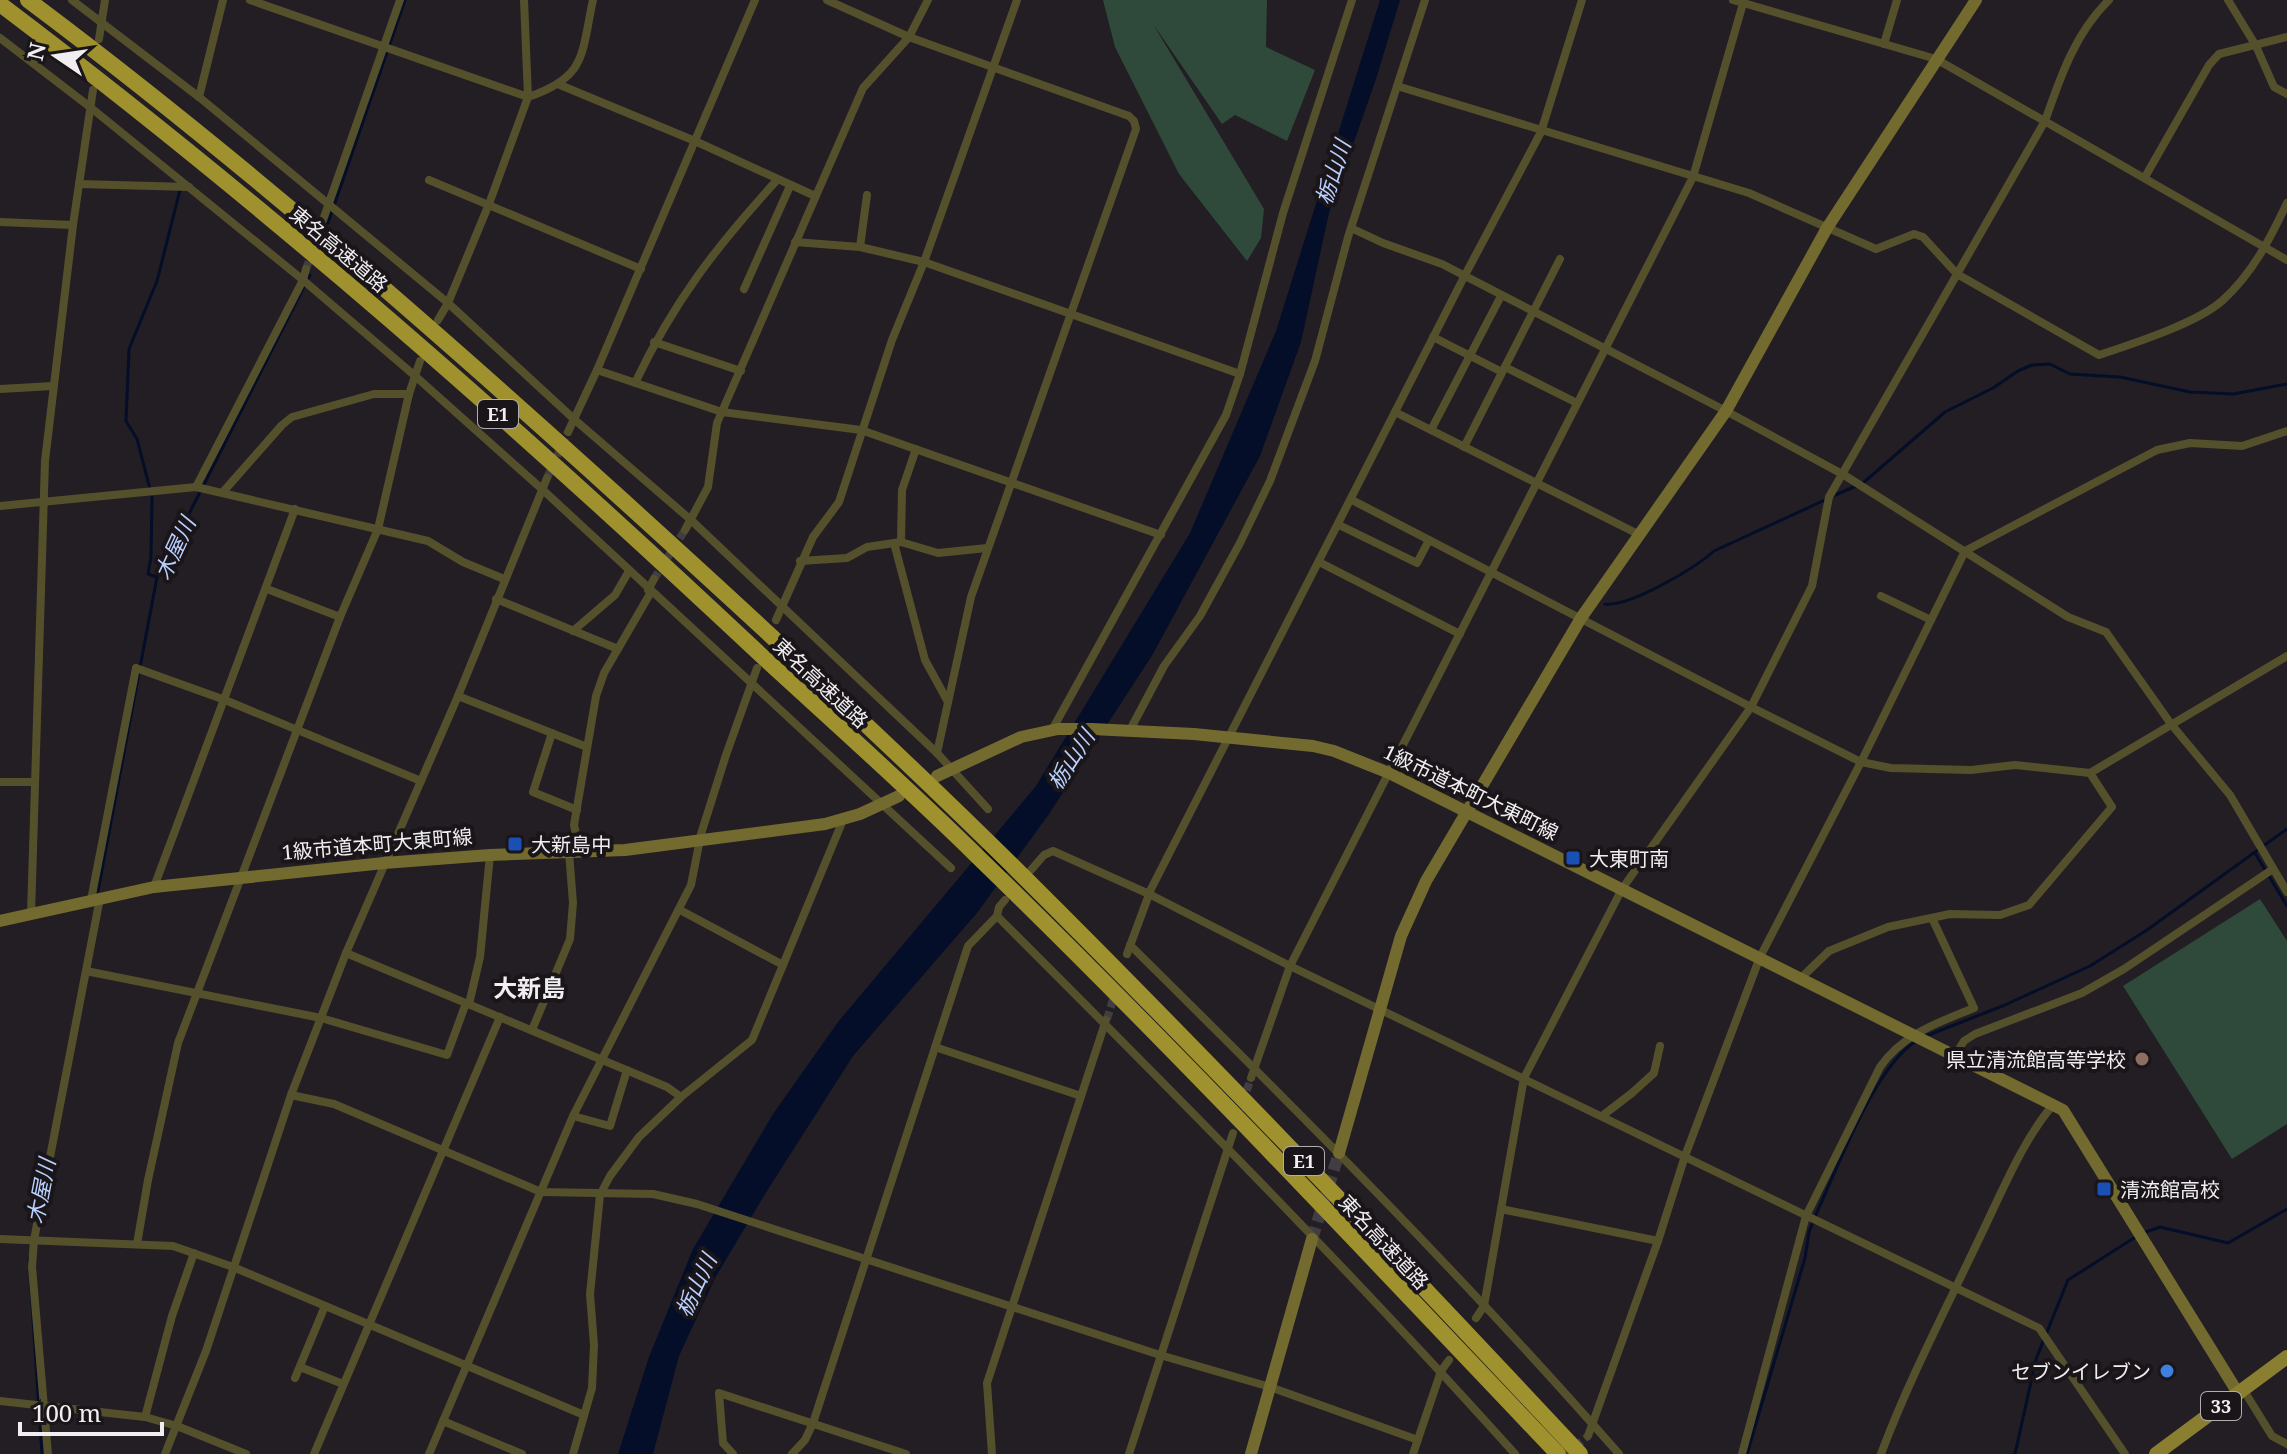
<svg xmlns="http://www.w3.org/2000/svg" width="2287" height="1454" font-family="'Noto Serif','Noto Sans JP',serif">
<rect width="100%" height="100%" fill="#221e23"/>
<g fill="#2f4a3a">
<polygon points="1103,0 1267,0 1266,47 1315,70 1287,141 1235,115 1222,124 1153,24 1264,209 1261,238 1247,261 1179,174 1115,47"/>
<polygon points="2260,899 2287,941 2287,1124 2232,1159 2123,986"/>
</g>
<polygon fill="#040e29" points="1380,0 1400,0 1376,79 1329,213 1301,342 1260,456 1153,654 1049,814 977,913 853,1056 765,1194 715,1278 679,1356 653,1454 618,1454 649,1357 693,1249 773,1114 838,1022 1036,786 1190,533 1276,331"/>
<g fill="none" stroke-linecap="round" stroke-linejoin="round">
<g stroke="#040e29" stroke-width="3">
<polyline points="328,223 405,0"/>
<polyline points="1863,483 1945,412 1993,388 2018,371 2032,365 2050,364 2070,374 2120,377 2190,392 2233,394 2287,384"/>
<polyline points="150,489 137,439 126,421 129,349 157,281 180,190"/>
<polyline points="1833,496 1856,486"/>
<polyline points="152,497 151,557 148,574 157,577"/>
<path d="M1605 604C1630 607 1695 568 1714 551L1827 499"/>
<polyline points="2255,853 2287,906"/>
<polyline points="98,891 157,577 310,275"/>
<polyline points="1926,1036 2005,1005 2090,966 2147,930 2287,829"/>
<polyline points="2143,1233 2160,1227 2228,1243 2287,1209"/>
<polyline points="29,1258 42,1454"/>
<path d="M1747 1454 1805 1258 1809 1232 1817 1212C1839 1165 1874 1068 1916 1041"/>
<polyline points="2015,1454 2036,1359 2068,1280 2137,1236"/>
</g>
<g stroke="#413d42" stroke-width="8" stroke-dasharray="8 4" stroke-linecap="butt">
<polyline points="306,269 323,220"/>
<polyline points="547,478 568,432"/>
<polyline points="654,579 685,530"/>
<polyline points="1107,1019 1115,993"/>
<polyline points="1243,1102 1251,1078"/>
<polyline points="1566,1454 1588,1436"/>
</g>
<polyline stroke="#413d42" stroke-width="12" stroke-dasharray="12 6" stroke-linecap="butt" points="1312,1239 1339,1153"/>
<g stroke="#55502c" stroke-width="8">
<polyline points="72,0 199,97 448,303 575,420 691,520 937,753 988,809"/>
<path d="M250 0 528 97C587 77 581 55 593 0"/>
<polyline points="827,0 909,37 1129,116 1134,121 1136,129 971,597 937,753"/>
<polyline points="1733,0 1936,59 2287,260"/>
<polyline points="2228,0 2256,46 2274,87 2287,94"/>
<polyline points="0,38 90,107 303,280 414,375 543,490 951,868"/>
<polyline points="99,39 105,0"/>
<polyline points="1884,44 1897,0"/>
<polyline points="560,85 695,141 815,196"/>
<path d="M1397 86 1749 193 1876 249 1914 234 1923 237 1957 274 2099 355C2132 344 2198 323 2223 300 2252 274 2270 239 2287 203"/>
<polyline points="199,97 223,0"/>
<polyline points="2145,177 2209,65 2219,54 2287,37"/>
<polyline points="429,180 641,269"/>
<polyline points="79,184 189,187"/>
<polyline points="323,220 400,0"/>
<polyline points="0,222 73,225"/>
<polyline points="1351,228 1383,243 1442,264 1726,411 1844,475 2068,617 2106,632 2171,724 2230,795 2287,892"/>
<polyline points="795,242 860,247 924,262 1240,374"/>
<polyline points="860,247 867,195"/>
<polyline points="744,289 790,186"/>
<polyline points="438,320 448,303 489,204 528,97 524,0"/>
<polyline points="1433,337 1502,372"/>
<polyline points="654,342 741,371"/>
<polyline points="1505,367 1577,403"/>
<polyline points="597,370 722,412 861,430 1161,535"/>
<path d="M635 383C674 301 716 247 777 180"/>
<polyline points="0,389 53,386"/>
<polyline points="1395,412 1638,534"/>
<polyline points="1431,430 1501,296"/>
<polyline points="568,432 597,370 755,0"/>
<polyline points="1464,447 1560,259"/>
<polyline points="196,487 303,280 306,269"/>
<polyline points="223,492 282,425 292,417 374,394 409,394"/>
<polyline points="1352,500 1751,707 1861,762 1891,768 1971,770 2015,765 2090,773 2287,656"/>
<polyline points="0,506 196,487 428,541 463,562 504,579"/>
<polyline points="1339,525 1417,563 1429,540"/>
<polyline points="685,530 708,487 717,423 863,88 909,37 928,0"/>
<polyline points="901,542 902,490 916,449"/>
<polyline points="894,543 925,660 948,702"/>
<polyline points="800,561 847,558 867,547 901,542 938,553 987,548"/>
<polyline points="1319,562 1460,634"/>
<polyline points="267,589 340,617"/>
<polyline points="648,590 654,579"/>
<polyline points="1881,596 1931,620"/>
<polyline points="496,599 618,649"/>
<polyline points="776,620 813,537 839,502 892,340 924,262 1017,0"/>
<polyline points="573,631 615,595 629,571"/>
<polyline points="458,696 587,747"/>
<polyline points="1052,730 1226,415 1240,374 1283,213 1352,0"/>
<polyline points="1130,730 1164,666 1200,616 1240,543 1270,481 1315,361 1348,237 1425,0"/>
<polyline points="552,733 533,792 577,810"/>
<polyline points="0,782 35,782"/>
<polyline points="580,851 574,825 596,696 604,673 651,592"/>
<polyline points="1031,870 1044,855 1053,851 1149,894 1290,966 2039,1328 2125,1454"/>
<polyline points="154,887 295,509"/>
<polyline points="91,900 136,668 225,700 421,781"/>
<polyline points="680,910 783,965"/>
<polyline points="31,914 45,461 73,225 93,90"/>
<path d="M997 916C1173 1092 1349 1269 1515 1454"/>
<path d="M1130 945C1297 1110 1464 1277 1619 1454"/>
<polyline points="346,953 667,1087 681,1097"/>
<polyline points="1127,954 1151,889 1464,277 1541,132 1582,0"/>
<polyline points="86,971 321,1018 447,1055 466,1003"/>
<polyline points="1801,978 1829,951 1888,927 1950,914 2000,915 2029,905 2112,807 2090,773"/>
<polyline points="469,1004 480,957 490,855"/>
<polyline points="532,1030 570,939 573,903 569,852"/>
<polyline points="935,1047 1081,1096"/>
<polyline points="1956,1054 1964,1041 1975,1034 2082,993 2124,969 2273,869"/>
<polyline points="1251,1078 1290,966 1693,177 1744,0"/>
<polyline points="291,1095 334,1104 541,1192 653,1194 697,1204 1160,1355 1270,1387 1418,1440"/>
<polyline points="573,1116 610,1126 627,1070"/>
<polyline points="1602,1116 1632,1093 1654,1073 1660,1046"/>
<polyline points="1501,1209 1658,1241"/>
<polyline points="0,1239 173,1246 233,1267 584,1415"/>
<polyline points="137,1244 148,1180 178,1043 340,617 378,529 409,394 420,361"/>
<path d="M1476 1318 1484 1306 1524 1078 1622 889 1751 707 1812 586 1829 497 2045 121C2060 78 2075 33 2109 0"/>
<polyline points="300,1367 343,1384"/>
<polyline points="295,1378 325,1306"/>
<polyline points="2243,1389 2272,1436 2287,1444"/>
<polyline points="0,1401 145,1417 177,1426 246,1454"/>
<polyline points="145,1417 172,1316 194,1253"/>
<polyline points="443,1421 522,1454"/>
<polyline points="1588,1436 1658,1241 1685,1156 1760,957 1861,762 1965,551 2157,450 2190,443 2242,446 2287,431"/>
<polyline points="48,1454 32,1267 34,1240 100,898"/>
<polyline points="165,1454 206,1351 291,1095 346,953 458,696 547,478"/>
<polyline points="314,1454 500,1017"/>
<polyline points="429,1454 573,1116 691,885 701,834 726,755 757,668"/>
<polyline points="573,1454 592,1388 594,1345 590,1294 600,1195 610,1176 639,1137 681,1097 752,1040 843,820"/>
<polyline points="733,1454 723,1443 719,1393 906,1454"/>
<polyline points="792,1454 805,1440 813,1423 968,946 997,916 999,907 1005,900"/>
<polyline points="992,1454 987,1383 1106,1020"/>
<polyline points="1129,1454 1233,1133"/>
<polyline points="1413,1454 1441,1371 1449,1360"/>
<path d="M1742 1454 1806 1216 1880 1067C1903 1034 1937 1023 1974 1008L1932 918"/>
<path d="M1881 1454C1909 1379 1946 1309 1980 1237 2000 1196 2024 1137 2054 1104"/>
</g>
<g stroke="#736a2f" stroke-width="12">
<polyline points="937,776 1021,737 1058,729 1092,729 1194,734 1313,746 1334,751 1389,773 2063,1110 2238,1393"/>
<polyline points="0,921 154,887 384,863 490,855 625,850 825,824 860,814 899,796"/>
<polyline points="1339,1153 1401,936 1426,881 1581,618 1726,411 1827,228 1976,0"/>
<polyline points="1251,1454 1312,1239"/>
</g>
<polyline stroke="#8a7f30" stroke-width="14" points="2156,1454 2287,1357"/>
<g stroke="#9f912e" stroke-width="16">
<path d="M28 0C234 154 427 323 617 495 755 620 892 746 1023 876 1213 1065 1398 1259 1580 1454"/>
<path d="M0 4C268 206 519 428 764 658 835 723 907 787 976 855 1176 1049 1366 1252 1558 1454"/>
</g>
</g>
<g fill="#1a4fb4" stroke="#191519" stroke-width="3">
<rect x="507" y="836" width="16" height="16" rx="4"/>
<rect x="1565" y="850" width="16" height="16" rx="4"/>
<rect x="2096" y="1181" width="16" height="16" rx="4"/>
</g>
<circle fill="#8d6e63" stroke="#191519" stroke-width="3" cx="2142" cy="1059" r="8"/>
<circle fill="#3f7fe0" stroke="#191519" stroke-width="3" cx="2167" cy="1371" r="8"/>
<g text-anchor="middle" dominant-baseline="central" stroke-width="8" stroke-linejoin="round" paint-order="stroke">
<g fill="#191519" stroke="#b0adb0" stroke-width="2">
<rect x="478" y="400" width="40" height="28" rx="6"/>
<rect x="1284" y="1147" width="40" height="28" rx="6"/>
<rect x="2201" y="1392" width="40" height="28" rx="6"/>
</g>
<g font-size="18" font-weight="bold" fill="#f0eef1">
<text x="498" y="414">E1</text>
<text x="1304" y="1161">E1</text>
<text x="2221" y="1406">33</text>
</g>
<g font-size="20" fill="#f0eef1" stroke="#191519">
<text transform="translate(339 249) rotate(40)">東名高速道路</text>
<text transform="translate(821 683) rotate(43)">東名高速道路</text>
<text transform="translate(1471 792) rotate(26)">1級市道本町大東町線</text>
<text transform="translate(377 844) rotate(-5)">1級市道本町大東町線</text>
<text transform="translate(1384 1242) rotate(47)">東名高速道路</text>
</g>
<g font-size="20" fill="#f0eef1" stroke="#191519" text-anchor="start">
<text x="531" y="844">大新島中</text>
<text x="1589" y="858">大東町南</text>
<text x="2126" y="1059" text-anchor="end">県立清流館高等学校</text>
<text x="2120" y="1189">清流館高校</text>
<text x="2151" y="1371" text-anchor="end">セブンイレブン</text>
</g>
<g font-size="22" font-style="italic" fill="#b9d0ff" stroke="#191519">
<text transform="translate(1332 172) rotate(-72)">栃山川</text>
<text transform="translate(174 548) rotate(-65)">木屋川</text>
<text transform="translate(1070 759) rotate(-57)">栃山川</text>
<text transform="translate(40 1191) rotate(-79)">木屋川</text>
<text transform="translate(695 1285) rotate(-65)">栃山川</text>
</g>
<g font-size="24" font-weight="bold" fill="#f0eef1" stroke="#191519">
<text x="529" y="987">大新島</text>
</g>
</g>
<g transform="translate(56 56) rotate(283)" stroke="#191519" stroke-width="6" paint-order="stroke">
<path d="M0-6L14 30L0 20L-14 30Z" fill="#f0eef1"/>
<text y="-12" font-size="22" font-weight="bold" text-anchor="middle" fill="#f0eef1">N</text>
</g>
<path d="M20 1422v12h142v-12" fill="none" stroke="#f0eef1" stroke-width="4"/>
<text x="32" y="1422" font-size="24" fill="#f0eef1" stroke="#191519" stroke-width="6" paint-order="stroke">100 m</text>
</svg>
